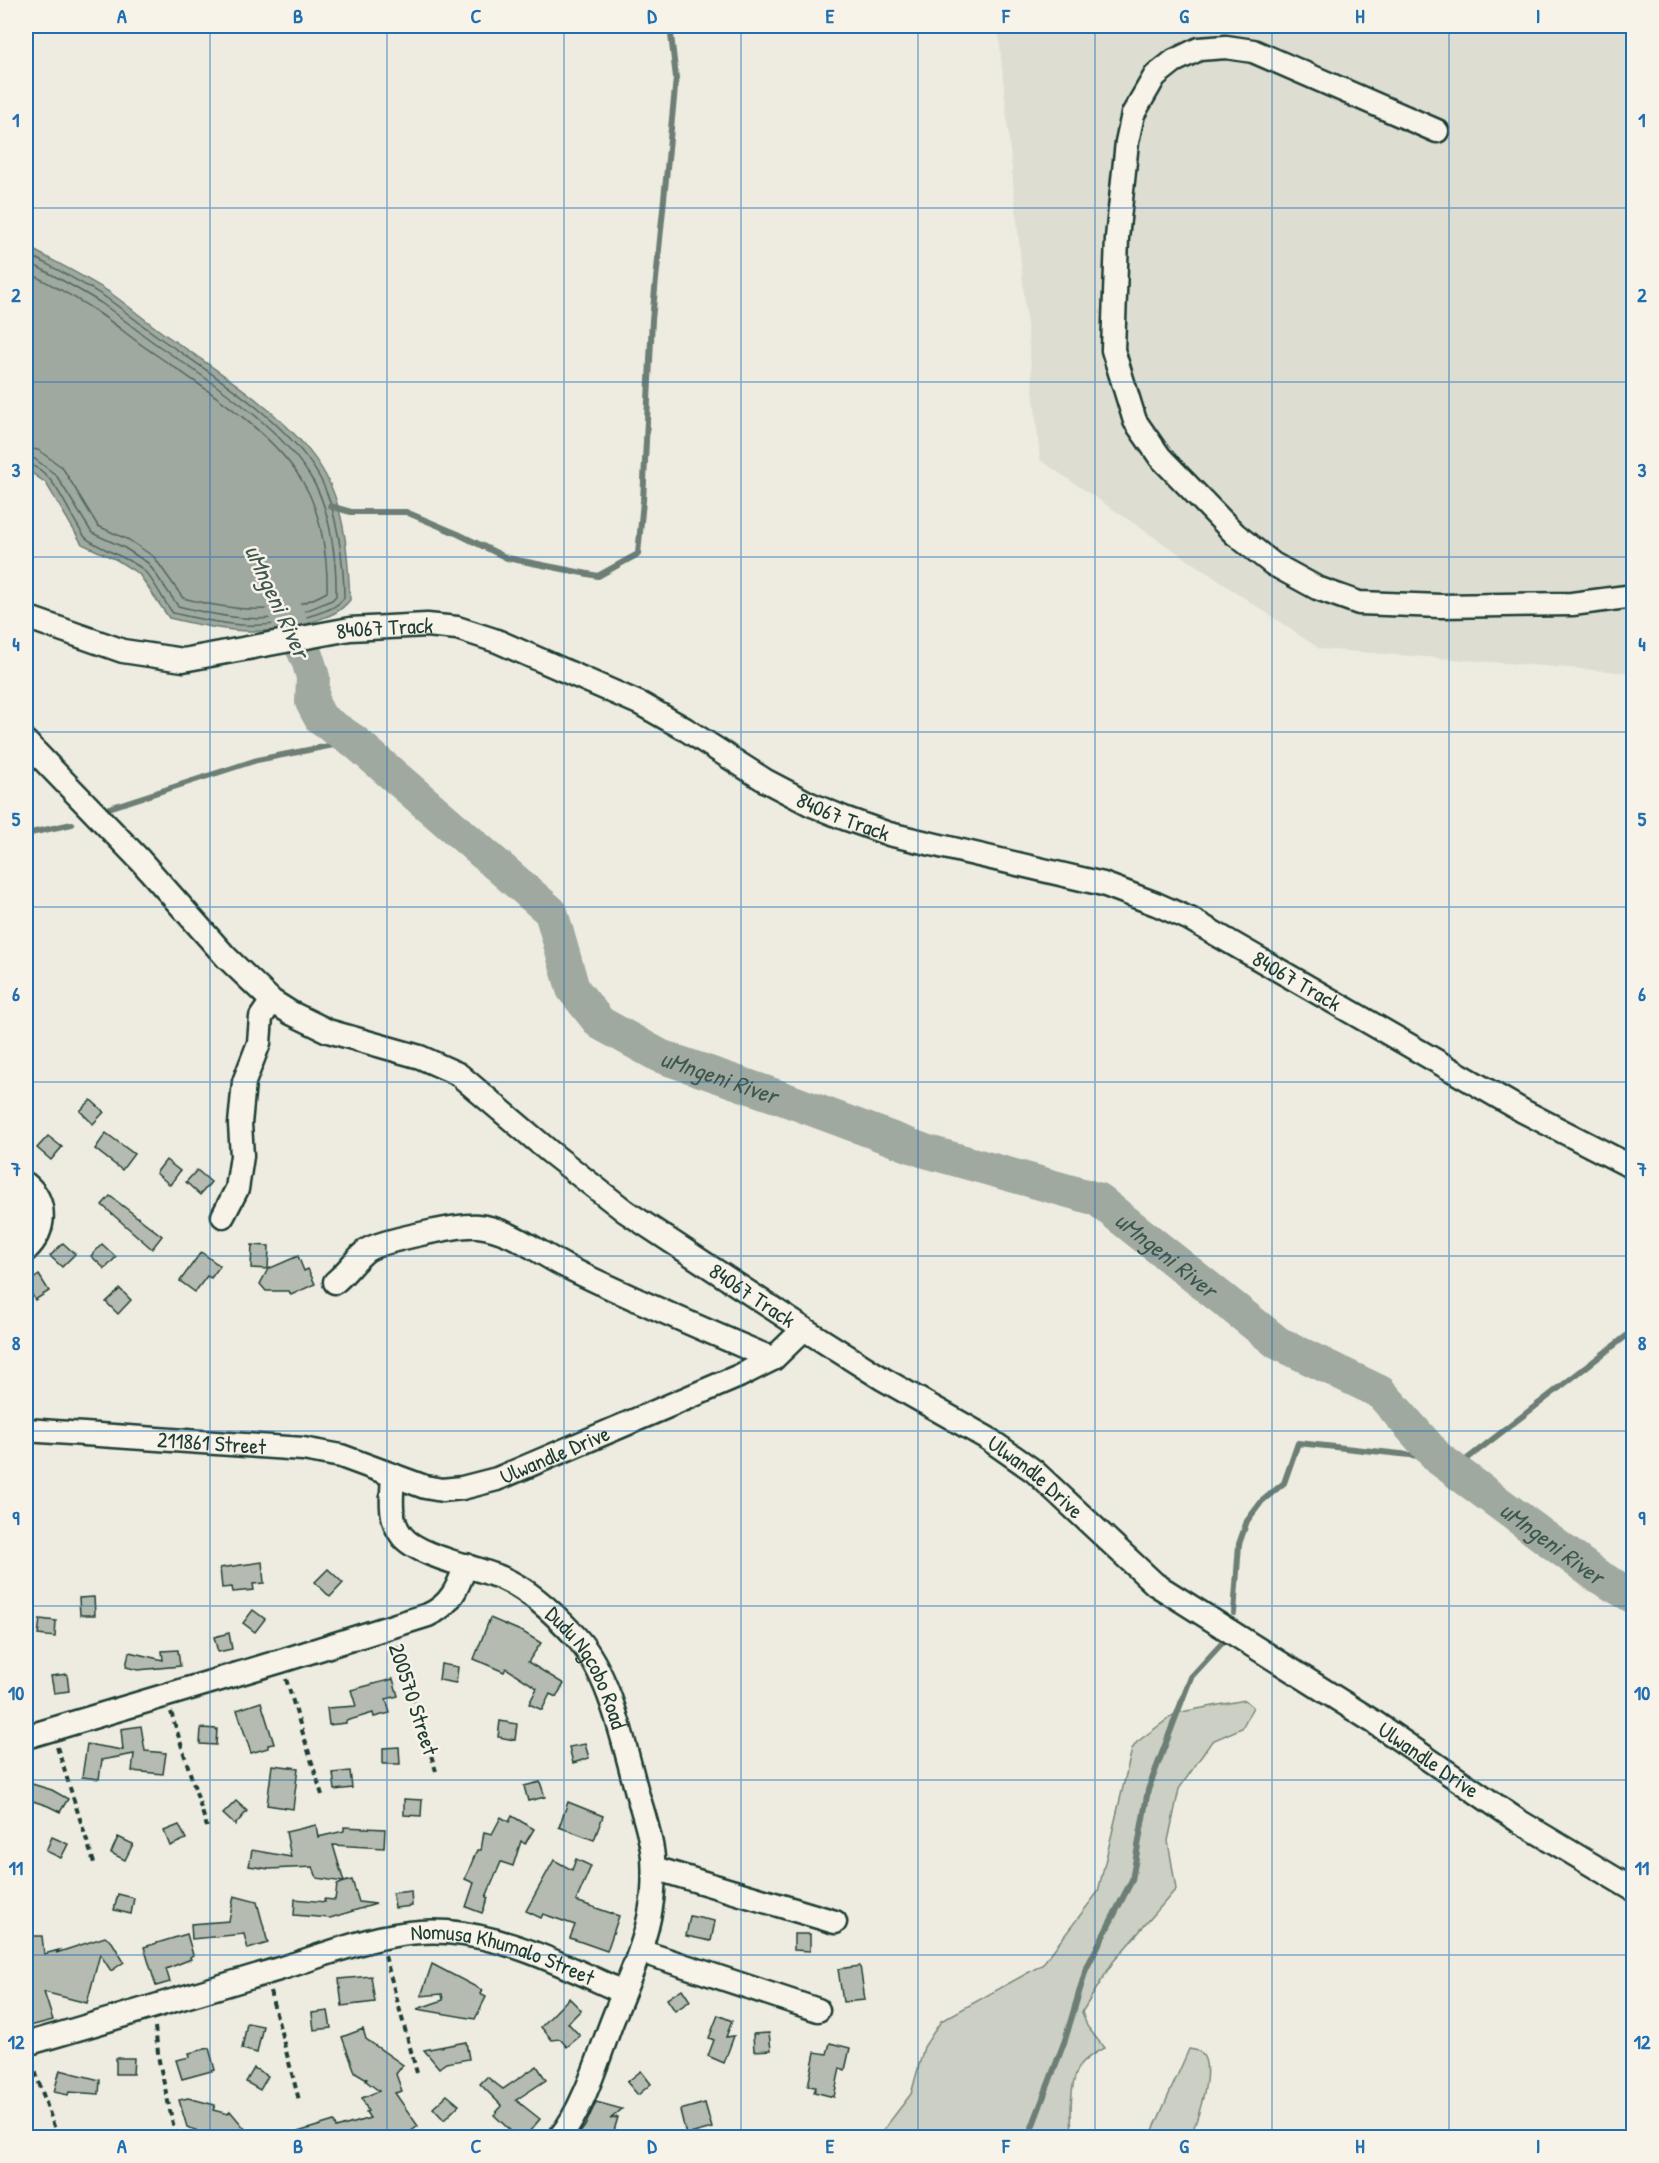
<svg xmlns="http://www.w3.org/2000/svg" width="1659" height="2163" font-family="'Patrick Hand',sans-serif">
<rect width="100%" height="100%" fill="#eeece1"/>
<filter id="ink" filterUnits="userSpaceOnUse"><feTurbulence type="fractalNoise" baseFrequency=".0167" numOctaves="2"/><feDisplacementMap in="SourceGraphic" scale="12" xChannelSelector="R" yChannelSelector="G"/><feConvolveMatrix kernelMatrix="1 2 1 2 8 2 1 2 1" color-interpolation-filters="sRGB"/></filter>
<g filter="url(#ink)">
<polygon fill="#ddddd2" points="998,26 1633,26 1633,673 1320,649 1040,460"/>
<g fill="#cccfc4" stroke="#76867c" stroke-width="1.5">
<path d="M1245 1700 1253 1707 1242 1728 1212 1741 1179 1789 1168 1841 1176 1889 1113 1962 1082 2012 1087 2026 1104 2048C1095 2053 1082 2060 1078 2069 1069 2088 1071 2118 1072 2137H878L911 2094 924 2047 941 2021 1042 1965 1098 1892 1132 1749 1137 1742 1176 1713Z"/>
<path d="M1189 2049C1194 2050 1199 2050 1202 2054 1215 2069 1197 2121 1190 2137H1150Z"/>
</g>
<path fill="#9fa99f" stroke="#6c7e74" stroke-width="1.5" d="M26 246C53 261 82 275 109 292 129 306 147 322 167 336 218 371 297 421 326 476 346 514 348 559 350 600 339 613 331 615 315 621 265 639 219 630 169 618L139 574 117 560 82 544 46 483 26 469Z"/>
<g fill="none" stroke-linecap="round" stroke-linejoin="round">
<g stroke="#52685f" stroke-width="1.5">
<path d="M26 253C52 267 80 281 105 297 125 311 144 327 164 341 215 376 290 423 320 478 337 510 344 562 344 598 336 608 327 610 316 614 266 633 224 625 173 613 163 601 153 577 141 568 129 558 91 545 85 537 69 517 55 468 26 464"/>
<path d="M26 261C51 274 77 288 101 303 120 316 137 331 156 344 210 382 278 422 313 481 330 509 337 562 336 596L332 600C319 605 306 612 292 615 254 624 214 615 178 606L148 563 123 547 92 533 56 475 35 459 26 457"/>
<path d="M26 271C49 284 74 296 97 312 116 324 133 340 152 352 201 386 276 433 305 486 321 514 328 559 327 592 283 618 229 610 183 598L154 557 129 540 98 526 62 467 38 450 26 448"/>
</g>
<g stroke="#6c7e74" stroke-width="6">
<polyline points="330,506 351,512 406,512 458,534 507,558 598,576 638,554 643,501 652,320 676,78 670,26"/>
<polyline points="109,808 257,760 354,741"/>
<polyline points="26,834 72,824"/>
<polyline points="1454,1469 1634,1330"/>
<polyline points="1234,1613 1239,1544 1247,1521 1262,1501 1284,1483 1298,1443 1438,1458"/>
<polyline points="1028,2138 1065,2040 1086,1969 1132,1880 1148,1790 1191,1677 1224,1641"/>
</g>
<path stroke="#9fa99f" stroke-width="34" id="s1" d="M283 607 308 660 313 677 312 702 321 719 354 741 551 912 573 989 600 1023 660 1056 782 1098 925 1151 1097 1199 1278 1343 1380 1392 1438 1458 1596 1575 1634 1597"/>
</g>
<g fill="#b5bbb0" stroke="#1f3d34" stroke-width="1.5">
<polygon points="91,1100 104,1112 93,1124 80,1111"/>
<polygon points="106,1133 134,1154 122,1170 95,1149"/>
<polygon points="48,1136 62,1147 51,1160 37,1148"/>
<polygon points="166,1160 180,1171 170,1185 156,1173"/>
<polygon points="197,1170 211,1182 200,1195 186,1182"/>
<polygon points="110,1196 162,1236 152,1249 102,1205"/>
<polygon points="63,1243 75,1254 62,1267 50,1256"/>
<polygon points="102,1244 116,1257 105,1269 91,1256"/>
<polygon points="252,1245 269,1246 268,1269 251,1268"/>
<polygon points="201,1252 220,1266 211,1278 207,1276 195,1292 180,1281"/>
<polygon points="298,1256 304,1271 308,1269 315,1284 291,1295 289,1291 266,1291 260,1284 268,1269"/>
<polygon points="39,1275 49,1291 35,1300 26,1284"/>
<polygon points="120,1289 131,1300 118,1314 106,1302"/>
<polygon points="262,1562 264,1583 253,1584 254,1590 233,1592 232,1587 222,1588 220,1568"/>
<polygon points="328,1569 343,1583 330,1597 315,1582"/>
<polygon points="94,1597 95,1615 80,1615 79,1598"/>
<polygon points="253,1610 265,1619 255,1632 243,1623"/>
<polygon points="490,1618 523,1632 541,1643 528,1662 564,1684 556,1697 550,1694 542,1710 529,1704 537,1688 506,1668 504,1672 474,1659"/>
<polygon points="40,1619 56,1621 55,1637 38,1635"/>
<polygon points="229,1633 232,1649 218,1652 214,1637"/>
<polygon points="178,1650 180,1666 138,1670 126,1667 129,1652 163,1660 162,1651"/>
<polygon points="441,1664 458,1667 456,1683 439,1680"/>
<polygon points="67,1674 69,1691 54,1693 51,1676"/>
<polygon points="393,1679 398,1696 386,1699 390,1713 374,1717 373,1713 346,1721 346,1723 329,1725 327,1708 356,1706 351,1690"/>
<polygon points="261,1702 274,1744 268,1745 268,1748 251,1753 237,1710"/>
<polygon points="500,1721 517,1724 515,1740 498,1737"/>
<polygon points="141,1726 145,1751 166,1753 163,1774 132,1771 134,1754 102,1760 99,1779 82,1777 87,1744 123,1750 121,1729"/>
<polygon points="201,1728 217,1729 216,1745 200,1744"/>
<polygon points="585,1744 589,1758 573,1763 569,1747"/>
<polygon points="399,1747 400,1764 383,1764 383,1748"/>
<polygon points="272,1765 298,1768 293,1809 267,1805"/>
<polygon points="350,1771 352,1788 335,1790 333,1773"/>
<polygon points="540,1782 545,1797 528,1801 524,1786"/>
<polygon points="32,1784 52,1790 68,1799 60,1812 48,1806 27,1799"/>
<polygon points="404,1799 422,1800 421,1816 404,1815"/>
<polygon points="236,1801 247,1811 235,1825 223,1814"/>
<polygon points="568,1802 603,1816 594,1840 559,1827"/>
<polygon points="512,1816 534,1829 525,1844 521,1841 513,1866 501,1862 486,1897 488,1898 482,1913 466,1907 474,1883 465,1879 477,1850 481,1850 484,1832 492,1834 501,1817 509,1822"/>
<polygon points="179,1825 186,1839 170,1846 164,1831"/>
<polygon points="316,1825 318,1837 344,1831 344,1827 385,1829 384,1848 333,1845 344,1882 352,1880 359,1902 376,1904 330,1918 294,1915 295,1899 325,1902 324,1899 335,1900 337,1885 344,1882 317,1878 313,1867 269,1869 249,1866 252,1850 291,1857 286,1832"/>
<polygon points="52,1837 68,1844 61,1858 46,1851"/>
<polygon points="118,1837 133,1844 125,1860 111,1853"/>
<polygon points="576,1859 591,1866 576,1901 619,1916 607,1951 570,1938 575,1925 543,1914 541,1918 526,1911 554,1860 572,1870"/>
<polygon points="411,1891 412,1906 395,1908 393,1893"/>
<polygon points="118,1894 134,1898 131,1914 114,1910"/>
<polygon points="234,1896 257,1902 268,1943 248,1949 244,1934 192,1939 191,1924 229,1921"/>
<polygon points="690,1916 715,1921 711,1941 686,1936"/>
<polygon points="187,1934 193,1955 190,1957 191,1959 166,1969 170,1982 156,1986 144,1947"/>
<polygon points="794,1934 810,1934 810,1951 794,1950"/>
<polygon points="26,1936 42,1936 44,1954 59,1950 56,1953 105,1937 112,1942 124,1962 111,1971 100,1954 87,2003 44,1992 53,2020 26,2027"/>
<polygon points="432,1964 482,1990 480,1994 486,1997 475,2019 417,2009 443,2000 442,1994 421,1996"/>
<polygon points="860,1966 865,2000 843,2002 838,1969"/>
<polygon points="371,1976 375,2002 342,2006 339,1979"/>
<polygon points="682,1989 690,2001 675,2011 667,1999"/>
<polygon points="569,1998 581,2010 568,2023 580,2036 567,2047 560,2039 552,2040 541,2027"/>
<polygon points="328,2011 331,2028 314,2030 312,2013"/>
<polygon points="718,2015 732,2021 726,2037 734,2036 724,2063 708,2056 714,2040 709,2038"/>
<polygon points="247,2023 263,2026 257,2053 242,2049"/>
<polygon points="363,2029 366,2039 403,2065 396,2074 402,2091 395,2093 418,2126 402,2138 292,2138 291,2134 334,2121 336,2128 370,2118 366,2112 368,2111 362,2098 379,2091 366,2081 367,2079 355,2072 342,2037"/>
<polygon points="769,2033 771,2050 754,2051 753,2034"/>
<polygon points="466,2042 469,2059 446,2063 439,2068 424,2050"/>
<polygon points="830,2043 850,2048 845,2070 840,2068 834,2097 814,2092 816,2087 808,2086 815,2052 827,2054"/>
<polygon points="209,2048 215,2070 182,2079 176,2060 190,2057 189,2053"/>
<polygon points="116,2058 134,2058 133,2074 116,2074"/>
<polygon points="537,2066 546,2080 516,2100 540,2119 524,2138 518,2138 494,2115 502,2106 480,2084 487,2077 503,2089"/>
<polygon points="254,2068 268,2076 260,2090 246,2082"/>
<polygon points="60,2070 100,2080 99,2094 69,2092 68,2095 54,2092"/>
<polygon points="641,2071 651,2084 638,2095 627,2082"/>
<polygon points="447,2095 459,2105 444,2120 433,2108"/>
<polygon points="188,2098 215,2105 213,2110 228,2114 230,2111 246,2130 210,2138 194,2138 196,2130 187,2127 179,2100"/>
<polygon points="596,2102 622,2109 610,2119 618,2117 612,2138 576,2138 585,2126"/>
<polygon points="705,2103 712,2128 686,2135 680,2110"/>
</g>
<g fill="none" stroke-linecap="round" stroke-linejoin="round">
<defs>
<g id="minor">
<polyline points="1437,131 1253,51 1226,47 1199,49 1174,61 1155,76 1133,114 1127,142 1117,238 1113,350 1135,421 1160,457 1235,534 1273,564 1317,588 1359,603 1441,606 1572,604 1634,596"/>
<path id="s2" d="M26 617 123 651 183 660 350 629 427 625 457 628 497 641 641 704 685 729 766 781 810 804 844 818 889 834 1103 884 1156 904 1190 919 1523 1111 1634 1168"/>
<path id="s3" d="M26 742 140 860 226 957 272 1001 291 1013 328 1031 420 1057 458 1074 550 1152 625 1211 804 1329 883 1379 987 1438 1034 1471 1155 1584 1374 1722 1517 1820 1634 1890"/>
<path d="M26 1184C48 1202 46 1231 26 1250"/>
<polyline points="223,1216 237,1189 242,1156 240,1124 244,1082 259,1043 261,1017 272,1001"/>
<path d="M335 1282C347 1272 355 1259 367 1250 381 1241 461 1224 478 1226 510 1229 537 1252 565 1266 633 1300 703 1329 773 1359"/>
<path id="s4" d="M26 1430 303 1449 341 1456 425 1487 442 1490 462 1488 497 1479 739 1376 773 1359 804 1329"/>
<path id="s5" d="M393 1475C392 1496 388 1518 402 1536 417 1556 477 1567 502 1578 530 1590 555 1614 576 1637 611 1675 624 1746 638 1796 644 1815 651 1837 653 1857 654 1874 654 1891 651 1907 645 1949 621 1995 607 2035 596 2066 580 2114 559 2138"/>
<path d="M26 1737 281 1661 428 1615C451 1605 458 1587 466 1565"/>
<polyline points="654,1868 835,1922"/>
<polyline points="640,1951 818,2010"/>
<path id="s6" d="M26 2044C110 2020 194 1994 279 1969 332 1953 390 1927 447 1932 509 1937 567 1967 623 1992"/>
</g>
</defs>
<use href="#minor" stroke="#1f3d34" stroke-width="27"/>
<g stroke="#1f3d34" stroke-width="4" stroke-dasharray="6 4.5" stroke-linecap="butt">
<polyline points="396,1646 436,1771"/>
<polyline points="286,1679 322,1795"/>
<polyline points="171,1712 207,1827"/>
<polyline points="57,1747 94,1863"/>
<polyline points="385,1956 417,2073"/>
<polyline points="270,1991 299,2100"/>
<polyline points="155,2027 159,2061 175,2133"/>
<polyline points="32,2062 58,2138"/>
</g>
<use href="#minor" stroke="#f7f3e8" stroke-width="22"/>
</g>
</g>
<path fill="none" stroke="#1f6fb2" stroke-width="1.5" stroke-opacity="0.55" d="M210 26V2138M387 26V2138M564 26V2138M741 26V2138M918 26V2138M1095 26V2138M1272 26V2138M1449 26V2138M26 208H1634M26 382H1634M26 557H1634M26 732H1634M26 907H1634M26 1082H1634M26 1256H1634M26 1431H1634M26 1606H1634M26 1780H1634M26 1955H1634"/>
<g text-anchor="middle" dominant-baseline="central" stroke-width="5" stroke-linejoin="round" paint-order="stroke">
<g font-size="22" fill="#1f3d34" stroke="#f7f3e8">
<text stroke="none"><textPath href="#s2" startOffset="368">84067 Track</textPath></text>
<text stroke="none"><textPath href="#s2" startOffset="872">84067 Track</textPath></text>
<text stroke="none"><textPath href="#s2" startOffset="1358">84067 Track</textPath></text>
<text stroke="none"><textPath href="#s3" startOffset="927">84067 Track</textPath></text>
<text stroke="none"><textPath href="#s4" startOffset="186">211861 Street</textPath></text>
<text stroke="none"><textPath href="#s4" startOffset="542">Ulwandle Drive</textPath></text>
<text stroke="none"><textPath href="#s3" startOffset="1264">Ulwandle Drive</textPath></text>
<text stroke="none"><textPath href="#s5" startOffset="300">Dudu Ngcobo Road</textPath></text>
<text transform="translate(414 1699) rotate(72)">200570 Street</text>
<text stroke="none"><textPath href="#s3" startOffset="1750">Ulwandle Drive</textPath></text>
<text stroke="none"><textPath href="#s6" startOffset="496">Nomusa Khumalo Street</textPath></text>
</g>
<g font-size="24" font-style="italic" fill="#3f584f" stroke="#f7f3e8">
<text transform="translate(278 601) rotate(65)">uMngeni River</text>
<text stroke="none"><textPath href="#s1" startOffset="676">uMngeni River</textPath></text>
<text stroke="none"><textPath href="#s1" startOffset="1162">uMngeni River</textPath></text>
<text stroke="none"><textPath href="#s1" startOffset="1648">uMngeni River</textPath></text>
</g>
</g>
<rect width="1659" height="2163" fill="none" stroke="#f7f3e8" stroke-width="66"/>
<rect x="33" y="33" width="1593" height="2097" fill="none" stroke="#1f6fb2" stroke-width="2"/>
<g font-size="20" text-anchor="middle" font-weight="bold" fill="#1f6fb2">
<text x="122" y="23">A</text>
<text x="298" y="23">B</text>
<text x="476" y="23">C</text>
<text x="652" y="23">D</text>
<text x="830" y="23">E</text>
<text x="1006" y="23">F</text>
<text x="1184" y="23">G</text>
<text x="1360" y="23">H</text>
<text x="1538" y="23">I</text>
<text x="16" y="127">1</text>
<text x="1642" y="127">1</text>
<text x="16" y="302">2</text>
<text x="1642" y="302">2</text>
<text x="16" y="477">3</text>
<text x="1642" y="477">3</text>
<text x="16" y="651">4</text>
<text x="1642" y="651">4</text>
<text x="16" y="826">5</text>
<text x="1642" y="826">5</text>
<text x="16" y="1001">6</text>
<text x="1642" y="1001">6</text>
<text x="16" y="1176">7</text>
<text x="1642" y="1176">7</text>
<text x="16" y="1350">8</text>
<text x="1642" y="1350">8</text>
<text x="16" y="1525">9</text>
<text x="1642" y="1525">9</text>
<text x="16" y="1700">10</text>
<text x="1642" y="1700">10</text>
<text x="16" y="1875">11</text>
<text x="1642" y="1875">11</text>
<text x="16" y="2049">12</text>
<text x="1642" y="2049">12</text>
<text x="122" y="2153">A</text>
<text x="298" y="2153">B</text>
<text x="476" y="2153">C</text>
<text x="652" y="2153">D</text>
<text x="830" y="2153">E</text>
<text x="1006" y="2153">F</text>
<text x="1184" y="2153">G</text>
<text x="1360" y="2153">H</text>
<text x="1538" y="2153">I</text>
</g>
</svg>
